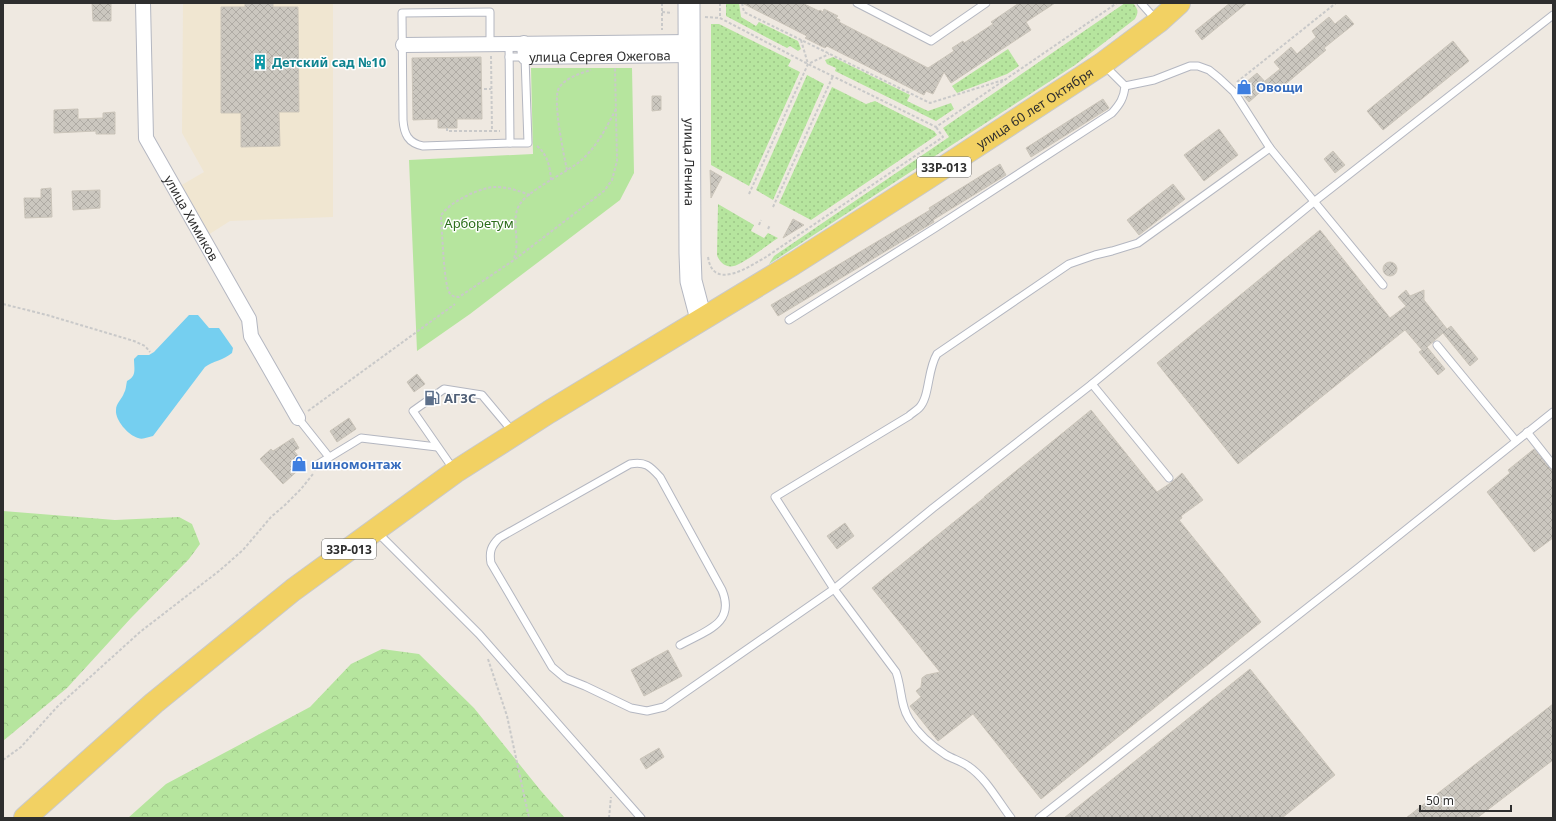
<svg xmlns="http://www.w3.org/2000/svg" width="1556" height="821" font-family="'Noto Sans',sans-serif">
<defs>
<pattern id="grass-dots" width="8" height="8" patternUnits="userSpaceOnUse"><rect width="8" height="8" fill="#b6e59e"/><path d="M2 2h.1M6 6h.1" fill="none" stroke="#9dc588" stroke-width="1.8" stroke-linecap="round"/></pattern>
<pattern id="forest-crowns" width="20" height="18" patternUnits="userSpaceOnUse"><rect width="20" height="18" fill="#b6e59e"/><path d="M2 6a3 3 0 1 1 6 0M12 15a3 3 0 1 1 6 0" fill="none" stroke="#9dc588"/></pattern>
<pattern id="building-cross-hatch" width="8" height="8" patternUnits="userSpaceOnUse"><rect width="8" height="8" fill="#cbc7bf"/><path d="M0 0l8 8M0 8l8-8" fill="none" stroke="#afaba4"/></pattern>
</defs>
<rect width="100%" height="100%" fill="#efe9e1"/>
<polygon fill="#f0e6d1" points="183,3 333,3 333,217 230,221 208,235 180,186 204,172 182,133"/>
<g fill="url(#grass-dots)">
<polygon points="726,3 739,3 741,17 756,26 759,22 798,41 801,49 798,51 790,46 787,48 726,16"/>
<path d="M1125 3H1133C1138 9 1139 12 1135 19L1075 65 769 264 774 256 949 137 943 128Z"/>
<polygon points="711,24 719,24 791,60 788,66 800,72 749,186 711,165"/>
<polygon points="1008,49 1019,66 1007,74 957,93 952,86"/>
<polygon points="833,57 910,95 907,101 928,111 951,103 954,109 936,121 835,71 836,68 827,64 825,60"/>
<polygon points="807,75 824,84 773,200 756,190"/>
<polygon points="832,87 866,104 875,101 934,131 937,135 811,220 779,203"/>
<path d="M718 204 754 225 751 231 764 238 768 233 778 238C769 244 743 264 734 266 726 268 719 262 717 255Z"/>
</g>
<g fill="url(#forest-crowns)">
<polygon points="3,511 115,520 179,517 192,524 200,544 189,559 131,618 67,688 3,741"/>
<polygon points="382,649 419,654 474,708 541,791 565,818 128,818 166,784 310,707 351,664"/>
</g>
<polygon fill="#b6e59e" points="531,68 632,68 634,173 620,200 470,314 417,351 409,160 533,154"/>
<path fill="#75cff0" d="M189 315H198L209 328H219L233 348 232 353C224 360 213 361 205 367L153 436C148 437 143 440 138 438 128 435 115 420 116 410 116 403 122 399 124 393 126 390 126 385 127 381 137 376 134 369 134 359L138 355H149L154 352Z"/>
<g fill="url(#building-cross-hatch)" stroke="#cbc5ba">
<polygon points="92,3 111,3 111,21 93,21"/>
<polygon points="245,3 273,3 273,7 298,7 299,112 279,112 280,146 241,147 241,113 221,113 221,7 245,7"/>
<polygon points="742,3 802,3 819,11 820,10 823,12 824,9 838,16 836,18 840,20 839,22 928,68 954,51 952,48 963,41 964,43 993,24 991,22 1019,3 1055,3 1026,22 1031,30 951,83 944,72 933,94 926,91 924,95 827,46 825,48 805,38 807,36"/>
<polygon points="1230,3 1247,3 1202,40 1195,31"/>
<polygon points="1346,15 1354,24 1324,48 1326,50 1275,93 1265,81 1280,69 1274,62 1291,47 1297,54 1316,37 1312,31 1329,17 1335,24"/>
<polygon points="1453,41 1469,61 1383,130 1367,111"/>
<polygon points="481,57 482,119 457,119 457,128 438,128 438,119 413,120 412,58"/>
<polygon points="1257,73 1268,85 1249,102 1238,89"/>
<polygon points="652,96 661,96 661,110 652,111"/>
<polygon points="1103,99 1109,108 1031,157 1026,148"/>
<polygon points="78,109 78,119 103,118 103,113 115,112 115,134 96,134 96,131 54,133 54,110"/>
<polygon points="1219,129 1238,155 1204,181 1184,155"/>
<polygon points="1333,151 1345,165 1335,173 1324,159"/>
<polygon points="1000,164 1006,175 933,220 934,222 778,316 771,305 930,210 929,208"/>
<polygon points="710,170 722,177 711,198"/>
<polygon points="1173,184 1185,199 1139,235 1127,220"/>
<polygon points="51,188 52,217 25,218 24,198 41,198 41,189"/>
<polygon points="100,190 100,208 73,210 72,191"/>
<polygon points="793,219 804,225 783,238"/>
<polygon points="1320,230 1390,318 1406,306 1398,297 1406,290 1410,296 1424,290 1424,300 1447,329 1451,326 1478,359 1470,366 1443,333 1427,347 1445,369 1438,375 1419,352 1422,350 1405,330 1238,464 1157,363"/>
<circle cx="1390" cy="269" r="7"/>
<polygon points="417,374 425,384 414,392 407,382"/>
<polygon points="1091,410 1157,492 1172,482 1182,473 1203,500 1181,516 1182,518 1179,520 1261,622 1041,799 973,714 938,741 910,706 921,697 916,691 921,687 922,678 926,675 940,672 872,588 985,497 984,497"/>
<polygon points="349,418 356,429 337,442 330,431"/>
<polygon points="293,438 299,448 294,451 305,464 283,484 260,459 271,449 273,451"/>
<polygon points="1534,449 1553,471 1553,538 1534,552 1487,492 1510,473 1508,470"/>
<polygon points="845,523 854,536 837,549 827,536"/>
<polygon points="668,650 682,676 644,696 631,670"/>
<polygon points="1250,669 1335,775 1282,818 1064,818"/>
<polygon points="1553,704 1553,760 1477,818 1406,818"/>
<polygon points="659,748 664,757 646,769 640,759"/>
</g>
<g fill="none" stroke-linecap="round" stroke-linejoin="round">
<defs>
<g id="service">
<polyline points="857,3 931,41 986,3"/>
<polyline points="1141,3 1157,21"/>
<path d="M490 44V12L402 13 403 120C404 134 408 143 423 146L510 143 509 43"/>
<polyline points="509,57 525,57 528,143 510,143"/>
<polyline points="1125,86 1154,80 1190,66 1198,66 1209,70 1219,78 1234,92 1270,148 1383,285"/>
<path d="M789 320 935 228 1112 113C1120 104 1124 98 1125 86L1104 65"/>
<polyline points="1437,345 1516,441"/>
<polyline points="1092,384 1169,478"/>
<polyline points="298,418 329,457"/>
<polyline points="1527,432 1553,465"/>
<polyline points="315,466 361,438 437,447"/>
<polyline points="454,470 413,411 444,389 482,395 513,432"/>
<polyline points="376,531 479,634 641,818"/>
<path d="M680 645C705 631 736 624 722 590L660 477C650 466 645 461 630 464L499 538C491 546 489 552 491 563L552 667 565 678 585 686 631 708 647 711 664 707 834 589 933 508 1092 384 1315 201 1553 15"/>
<path d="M1011 818C998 801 986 778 968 766 961 761 953 759 946 755 932 746 918 734 909 719 900 705 902 688 896 672L834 589 775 497 909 416C912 413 916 411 919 408 930 397 927 370 937 354L1069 264 1095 255 1112 251 1138 243 1270 148"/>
<polyline points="1039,818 1358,568 1553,412"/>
</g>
<g id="minor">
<path id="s1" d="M143 3 146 138 249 319 251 336 298 418"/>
<path id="s2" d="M524 43 525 57 690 55"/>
<polyline points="403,45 690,42"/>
</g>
<g id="secondary">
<path id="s3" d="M689 3 690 253 691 281 701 319"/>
</g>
<g id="primary">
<path id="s4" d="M25 818 154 703 293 590 455 472 549 412 793 264 926 179 1102 64 1158 22 1179 3"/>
</g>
</defs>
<use href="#service" stroke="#b4b7c1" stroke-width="9"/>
<use href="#minor" stroke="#b4b7c1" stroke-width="16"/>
<use href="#secondary" stroke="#b4b7c1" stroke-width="23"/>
<use href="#primary" stroke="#c9c9c9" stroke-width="24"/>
<g stroke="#c9c9c9" stroke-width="2" stroke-dasharray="3 2" stroke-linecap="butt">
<polyline points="662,3 662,30"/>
<polyline points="720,3 720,18 808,64 936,127 1117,3"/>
<polyline points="742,3 744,12 930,103 1003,80"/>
<polyline points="662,12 672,13"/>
<polyline points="705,17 720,18"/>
<polyline points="801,40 808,64"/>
<polyline points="491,56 492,131"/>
<polyline points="1237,82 1336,3"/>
<polyline points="484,89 491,89"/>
<polyline points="447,128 447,131 500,131"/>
<path d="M537 146C548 155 550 167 551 180"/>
<path d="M567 170C564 156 552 99 559 88 565 78 581 73 591 70"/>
<polyline points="749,194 808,64 829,54"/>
<path d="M530 195C519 191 508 187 497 187 482 186 447 203 441 216 442 230 444 284 449 292 451 296 455 297 459 297L514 260 604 191 612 180 617 161 615 68"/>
<polyline points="773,207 833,76"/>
<polyline points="759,225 761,220"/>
<polyline points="768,229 770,225"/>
<path d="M708 257C713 292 750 266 766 257L943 137 936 127"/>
<path d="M514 258C521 242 510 218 520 204 528 191 561 175 575 165 595 151 605 130 616 109"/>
<polyline points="3,304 47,315 134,341 145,346 150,352"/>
<polyline points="308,411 455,304"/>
<polyline points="488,659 507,716 529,818"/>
<polyline points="3,760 21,747 57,707 140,632 219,571 243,550 271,517 285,505 301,489 313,474"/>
<polyline points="609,818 611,797"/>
</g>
<use href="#service" stroke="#fff" stroke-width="7"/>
<use href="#minor" stroke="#fff" stroke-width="14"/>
<use href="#secondary" stroke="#fff" stroke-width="21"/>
<use href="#primary" stroke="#f2d163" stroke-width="22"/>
</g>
<defs>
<symbol id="building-bare" viewBox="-9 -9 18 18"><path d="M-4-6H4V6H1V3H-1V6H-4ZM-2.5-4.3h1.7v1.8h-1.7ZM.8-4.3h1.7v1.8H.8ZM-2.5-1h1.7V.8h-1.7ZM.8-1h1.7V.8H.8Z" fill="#0f9aa8" stroke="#fff" stroke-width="2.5" paint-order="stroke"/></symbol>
<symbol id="shop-bare" viewBox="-9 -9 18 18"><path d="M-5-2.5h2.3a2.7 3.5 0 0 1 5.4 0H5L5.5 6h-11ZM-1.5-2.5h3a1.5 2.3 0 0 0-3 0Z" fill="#3f7fe0" stroke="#fff" stroke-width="2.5" paint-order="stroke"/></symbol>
<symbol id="fuel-bare" viewBox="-9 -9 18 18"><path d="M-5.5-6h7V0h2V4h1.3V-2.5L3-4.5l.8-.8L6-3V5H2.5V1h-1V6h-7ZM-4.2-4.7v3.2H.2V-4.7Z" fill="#5c6f8a" stroke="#fff" stroke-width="2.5" paint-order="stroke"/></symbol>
</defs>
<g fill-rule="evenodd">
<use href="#building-bare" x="249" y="51" width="22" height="22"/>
<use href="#shop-bare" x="1233" y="76" width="22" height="22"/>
<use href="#fuel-bare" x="421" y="387" width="22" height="22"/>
<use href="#shop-bare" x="288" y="453" width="22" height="22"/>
</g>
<g text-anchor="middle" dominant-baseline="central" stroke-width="3" stroke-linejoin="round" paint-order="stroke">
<g fill="#fff" stroke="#6d6d6d" stroke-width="1">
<rect x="917" y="157" width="54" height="20" rx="3"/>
<rect x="322" y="539" width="54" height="20" rx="3"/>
</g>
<g font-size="12" font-weight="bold" fill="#2e2e2e">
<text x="944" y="167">33Р-013</text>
<text x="349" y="549">33Р-013</text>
</g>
<g font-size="13" fill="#2e2e2e" stroke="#fff">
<text stroke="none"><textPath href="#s2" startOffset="89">улица Сергея Ожегова</textPath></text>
<text stroke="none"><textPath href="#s4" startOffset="1237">улица 60 лет Октября</textPath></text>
<text stroke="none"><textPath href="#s3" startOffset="159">улица Ленина</textPath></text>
<text stroke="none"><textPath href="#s1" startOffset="227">улица Химиков</textPath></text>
</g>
<g font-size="13" font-weight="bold" fill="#0d838f" stroke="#fff" text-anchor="start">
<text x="272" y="62">Детский сад №10</text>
</g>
<g font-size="13" font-weight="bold" fill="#366cbe" stroke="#fff" text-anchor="start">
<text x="1256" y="87">Овощи</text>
<text x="311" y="464">шиномонтаж</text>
</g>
<g font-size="13" fill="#2c6e1b" stroke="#fff">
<text x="479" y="223">Арборетум</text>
</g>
<g font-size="13" font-weight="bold" fill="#4e5e75" stroke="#fff" text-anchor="start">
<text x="444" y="398">АГЗС</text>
</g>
</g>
<rect width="1556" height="821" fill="none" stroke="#2e2e2e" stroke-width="8"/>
<path d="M1420 805v6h91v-6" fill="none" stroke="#2e2e2e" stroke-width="2"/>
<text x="1426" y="805" font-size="12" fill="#2e2e2e" stroke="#ffffff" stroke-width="3" paint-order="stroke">50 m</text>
</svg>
